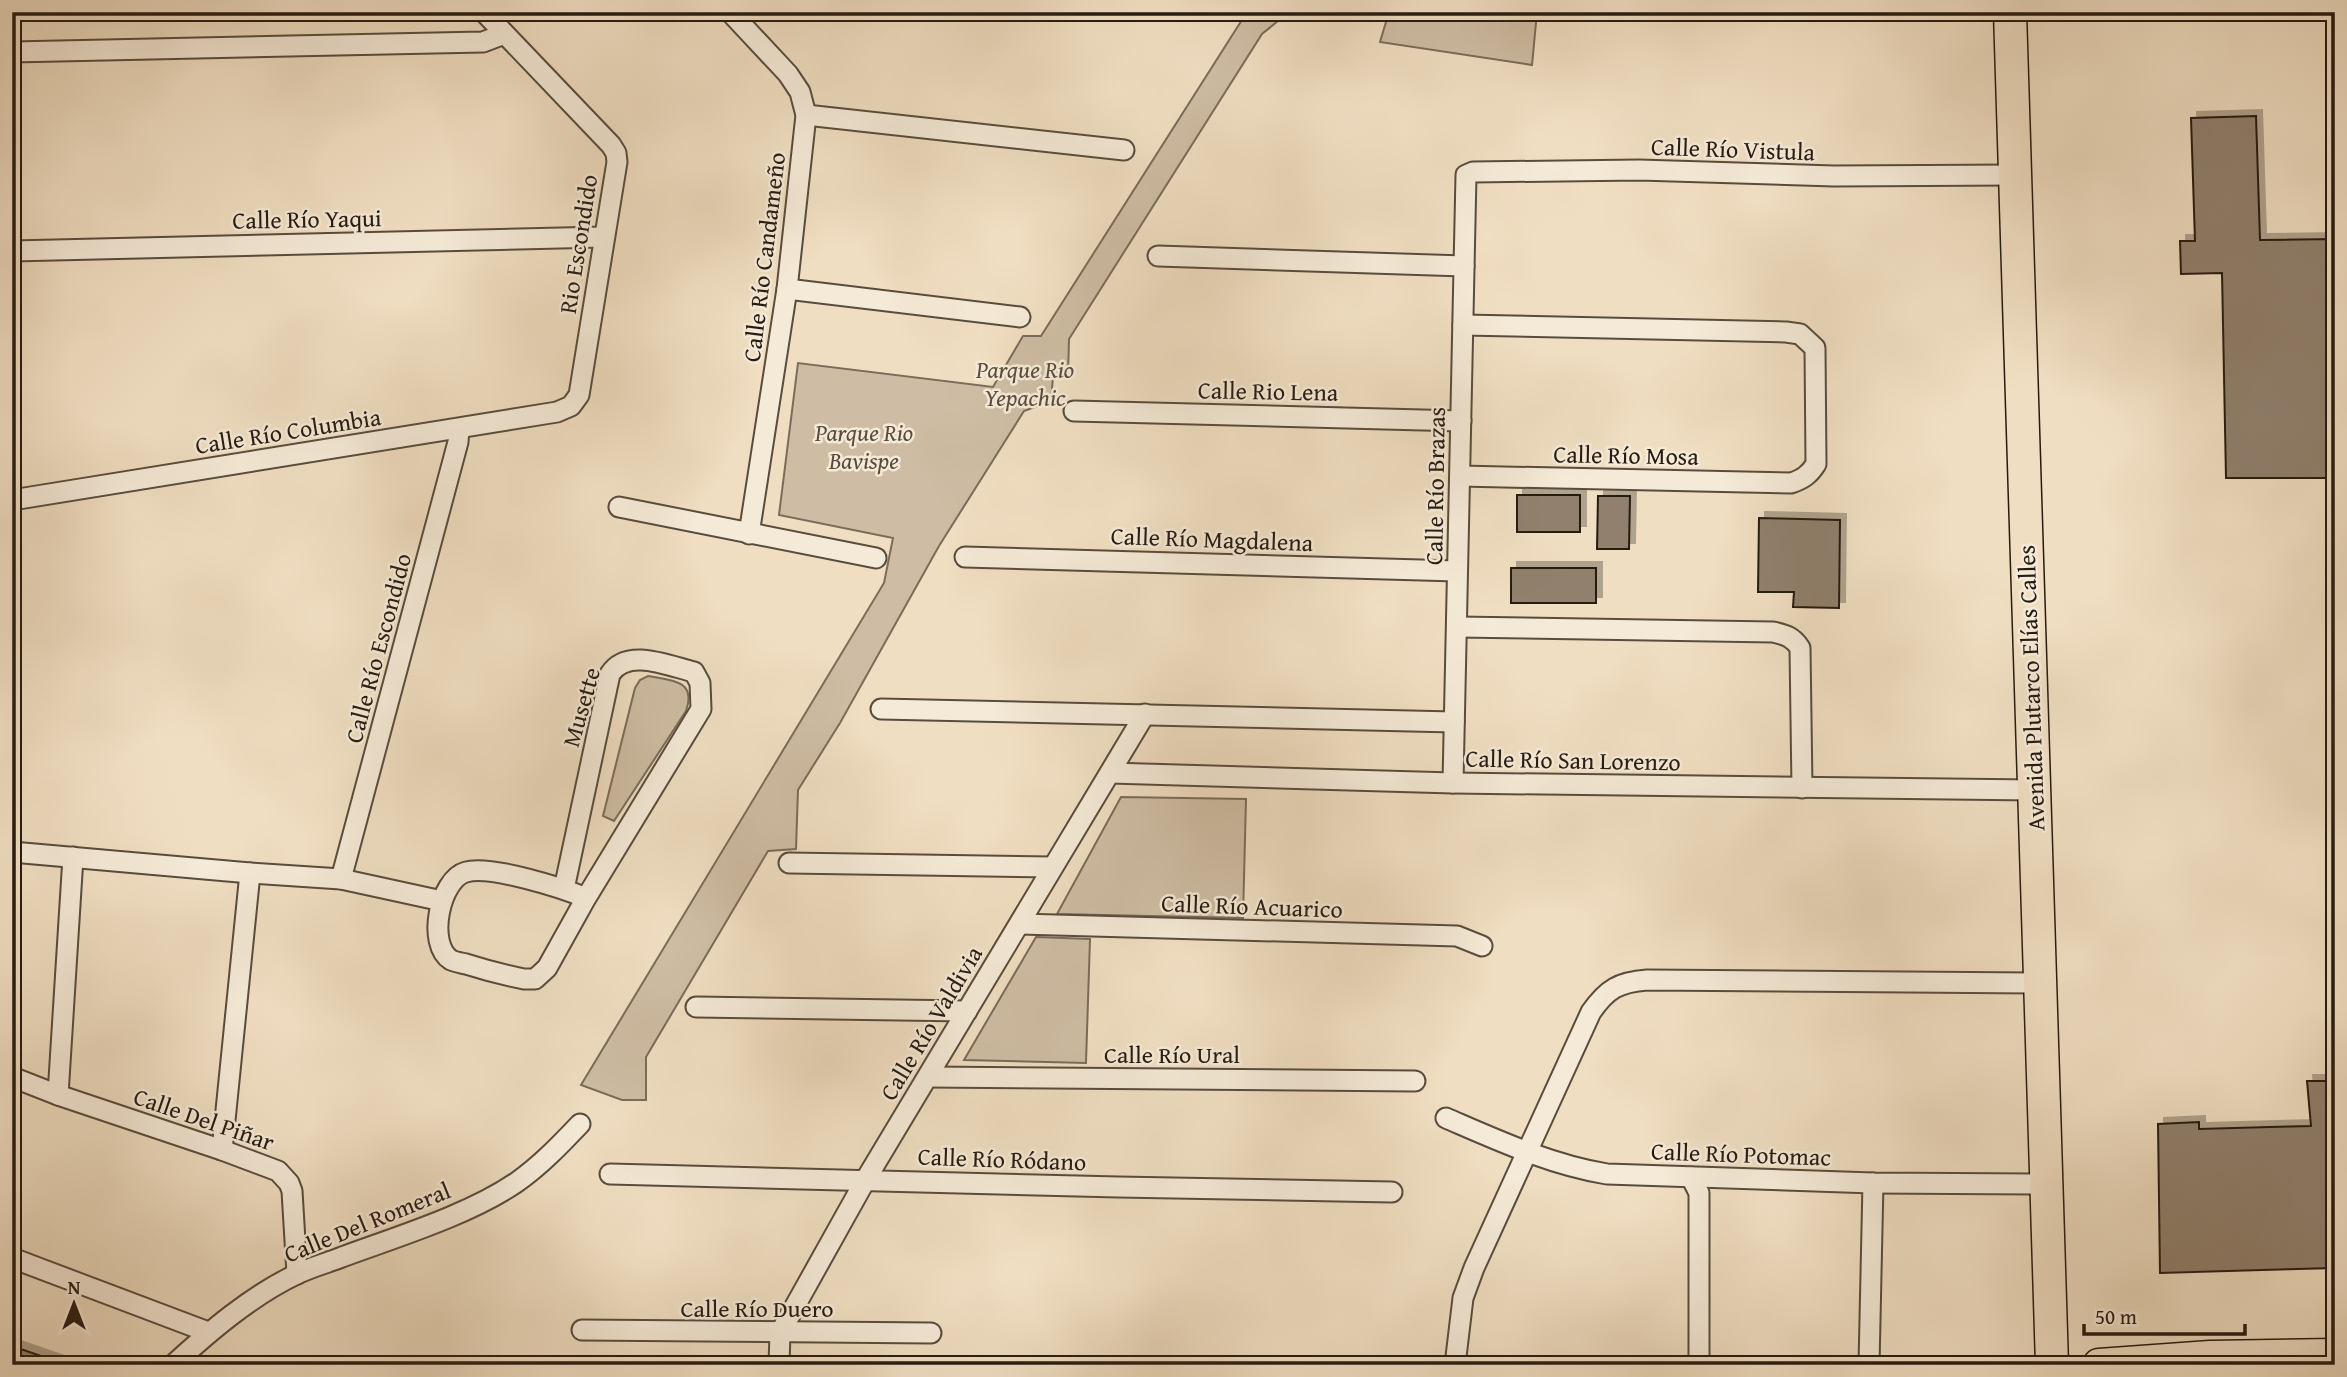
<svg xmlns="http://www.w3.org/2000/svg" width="2347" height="1377" font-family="'Gentium Book Plus',serif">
<defs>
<filter id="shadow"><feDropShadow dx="6" dy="-6" stdDeviation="0" flood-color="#0004"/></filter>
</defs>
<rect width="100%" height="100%" fill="#f0dec2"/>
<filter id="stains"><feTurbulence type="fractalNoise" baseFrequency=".00286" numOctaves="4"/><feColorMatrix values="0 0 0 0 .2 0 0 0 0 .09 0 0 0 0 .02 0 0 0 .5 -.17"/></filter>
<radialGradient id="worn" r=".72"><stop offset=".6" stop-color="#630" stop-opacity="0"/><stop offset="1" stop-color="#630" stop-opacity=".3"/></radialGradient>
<g fill="#cebda4" stroke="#7a6c5a" stroke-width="2">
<polygon points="1247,12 1289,12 1262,34 1069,339 1068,377 1053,377 1051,401 1024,411 939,546 840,723 798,790 796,849 768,851 646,1057 646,1100 622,1100 581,1085 884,583 893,538 779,515 798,363 993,387 1023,336 1041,336"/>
<polygon points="1389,12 1537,12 1532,65 1380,42"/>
<path d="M648 676C671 680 697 680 686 711L614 821 603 816 635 688 640 680Z"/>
<polygon points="1121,797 1246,799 1243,918 1057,914"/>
<polygon points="1036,937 1090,939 1086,1063 964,1060"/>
</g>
<g fill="#90806d" stroke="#271b11" stroke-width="2" filter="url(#shadow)">
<polygon points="2256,116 2260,240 2335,239 2335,478 2226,478 2222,273 2181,274 2180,241 2195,241 2191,118"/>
<rect x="1517" y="495" width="63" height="37"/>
<polygon points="1598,496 1630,496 1629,549 1597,549"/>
<polygon points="1759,518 1840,520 1839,608 1793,607 1794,592 1758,592"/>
<rect x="1511" y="568" width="85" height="35"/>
<polygon points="2307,1081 2335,1081 2335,1268 2160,1273 2158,1124 2199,1122 2199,1129 2311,1126"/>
<polygon points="12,1346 67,1365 12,1365"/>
</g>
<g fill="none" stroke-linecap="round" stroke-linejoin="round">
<defs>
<g id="minor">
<polyline points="730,12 788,74 800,92 806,115 787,289 749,534"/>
<polyline points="12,52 483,42 504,34"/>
<polyline points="806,115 1124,150"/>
<polyline points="12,251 603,237"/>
<polyline points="1158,256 1464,266"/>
<polyline points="787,289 1020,317"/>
<polyline points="1074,411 1461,421"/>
<path d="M1460 476 1791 483C1803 479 1809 475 1816 464L1815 348 1800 334 1786 332 1463 325"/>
<polyline points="12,500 557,412 571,406 579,395 617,162 616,153 611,145 484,12"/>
<polyline points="619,507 876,558"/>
<polyline points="965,557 1457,571"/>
<path d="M1457 627 1773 632C1786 635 1793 637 1800 648L1802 788"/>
<polyline points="881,709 1454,722"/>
<polyline points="1110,773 1453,783 2034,790"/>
<polyline points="1453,783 1466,175 1473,172 1639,170 1834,176 2015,175"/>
<polyline points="12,852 250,873 341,879 442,901"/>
<polyline points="789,863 1052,867"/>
<polyline points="341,879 458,442 459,429"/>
<path d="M564 889 610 674C627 647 669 666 694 672L700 683 701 709 586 898 547 968 535 979H524C504 975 485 970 466 964 462 963 455 962 451 960 426 944 440 879 466 872 490 865 563 888 586 898"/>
<polyline points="1020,924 1457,936 1482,946"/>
<polyline points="696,1007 967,1011"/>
<polyline points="12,1077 58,1095 222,1150 278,1171 289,1183 292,1191 297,1274"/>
<polyline points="928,1077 1415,1081"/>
<polyline points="58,1095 73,857"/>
<path d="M1446 1118C1497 1140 1551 1165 1607 1174L1873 1183 2045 1184"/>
<polyline points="222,1150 250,873"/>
<polyline points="610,1174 1118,1187 1392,1192"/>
<polyline points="1691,1177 1699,1193 1699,1365"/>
<polyline points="12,1258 208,1332"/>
<polyline points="582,1330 931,1333"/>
<path d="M173 1365C210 1331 251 1296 297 1274 311 1267 327 1263 342 1257 396 1237 469 1215 517 1182 541 1165 560 1145 580 1124"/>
<polyline points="779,1365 780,1333 866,1179 1145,714"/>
<path d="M1455 1365 1463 1298 1474 1268 1591 1012C1607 989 1619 982 1647 980L2040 983"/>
<polyline points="1869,1365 1873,1183"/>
</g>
<g id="primary">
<polyline points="2010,12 2052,1365"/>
<polyline points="2099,1365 2210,1357 2335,1355"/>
</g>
</defs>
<use href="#minor" stroke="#594c3d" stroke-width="23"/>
<use href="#primary" stroke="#271b11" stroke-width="35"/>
<use href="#minor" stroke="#f5ead7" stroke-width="19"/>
<use href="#primary" stroke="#f0dec2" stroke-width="32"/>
</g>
<g text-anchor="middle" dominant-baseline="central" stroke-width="5" stroke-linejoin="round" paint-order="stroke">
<g font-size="24" fill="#271b11" stroke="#f5ead7">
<text transform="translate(1733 149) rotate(2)">Calle Río Vistula</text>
<text transform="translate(307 219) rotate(-1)">Calle Río Yaqui</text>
<text transform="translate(578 244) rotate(-81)">Rio Escondido</text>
<text transform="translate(764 257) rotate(-83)">Calle Río Candameño</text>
<text transform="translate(1268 391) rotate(1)">Calle Rio Lena</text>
<text transform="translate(288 431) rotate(-9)">Calle Río Columbia</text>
<text transform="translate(1626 455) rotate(1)">Calle Río Mosa</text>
<text transform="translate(1435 486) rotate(-89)">Calle Río Brazas</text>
<text transform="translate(1212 539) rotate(2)">Calle Río Magdalena</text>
<text transform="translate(378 648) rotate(-75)">Calle Río Escondido</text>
<text transform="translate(2031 688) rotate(-92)">Avenida Plutarco Elías Calles</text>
<text transform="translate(581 707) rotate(-74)">Musette</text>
<text transform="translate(1573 760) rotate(1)">Calle Río San Lorenzo</text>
<text transform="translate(1252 906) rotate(2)">Calle Río Acuarico</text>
<text transform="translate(931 1023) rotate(-59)">Calle Río Valdivia</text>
<text x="1172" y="1054">Calle Río Ural</text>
<text transform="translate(204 1119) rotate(19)">Calle Del Piñar</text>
<text transform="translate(1741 1154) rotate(2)">Calle Río Potomac</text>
<text transform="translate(1002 1159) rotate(2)">Calle Río Ródano</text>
<text transform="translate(367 1222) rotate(-22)">Calle Del Romeral</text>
<text x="757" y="1308">Calle Río Duero</text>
</g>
<g font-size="24" font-style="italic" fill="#594c3d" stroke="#f5ead7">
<text x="1025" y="369">Parque Rio<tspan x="1025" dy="28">Yepachic</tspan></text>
<text x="864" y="432">Parque Rio<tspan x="864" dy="28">Bavispe</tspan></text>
</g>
</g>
<rect width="2347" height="1377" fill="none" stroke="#f0dec2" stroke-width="42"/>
<rect x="14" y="14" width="2319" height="1349" fill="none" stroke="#271b11" stroke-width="3.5"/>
<rect x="21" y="21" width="2305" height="1335" fill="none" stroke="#271b11" stroke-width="2"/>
<g transform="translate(74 1304)" stroke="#f5ead7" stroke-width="5" paint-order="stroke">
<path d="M0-5L12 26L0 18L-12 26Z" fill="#271b11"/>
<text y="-10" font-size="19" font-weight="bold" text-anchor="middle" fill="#271b11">N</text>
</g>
<path d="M2084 1324v10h161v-10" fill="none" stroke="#271b11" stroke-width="3.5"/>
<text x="2095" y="1324" font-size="21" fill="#271b11" stroke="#f5ead7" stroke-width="5" paint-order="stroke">50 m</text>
<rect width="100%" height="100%" filter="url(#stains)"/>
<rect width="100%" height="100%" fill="url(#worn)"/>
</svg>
